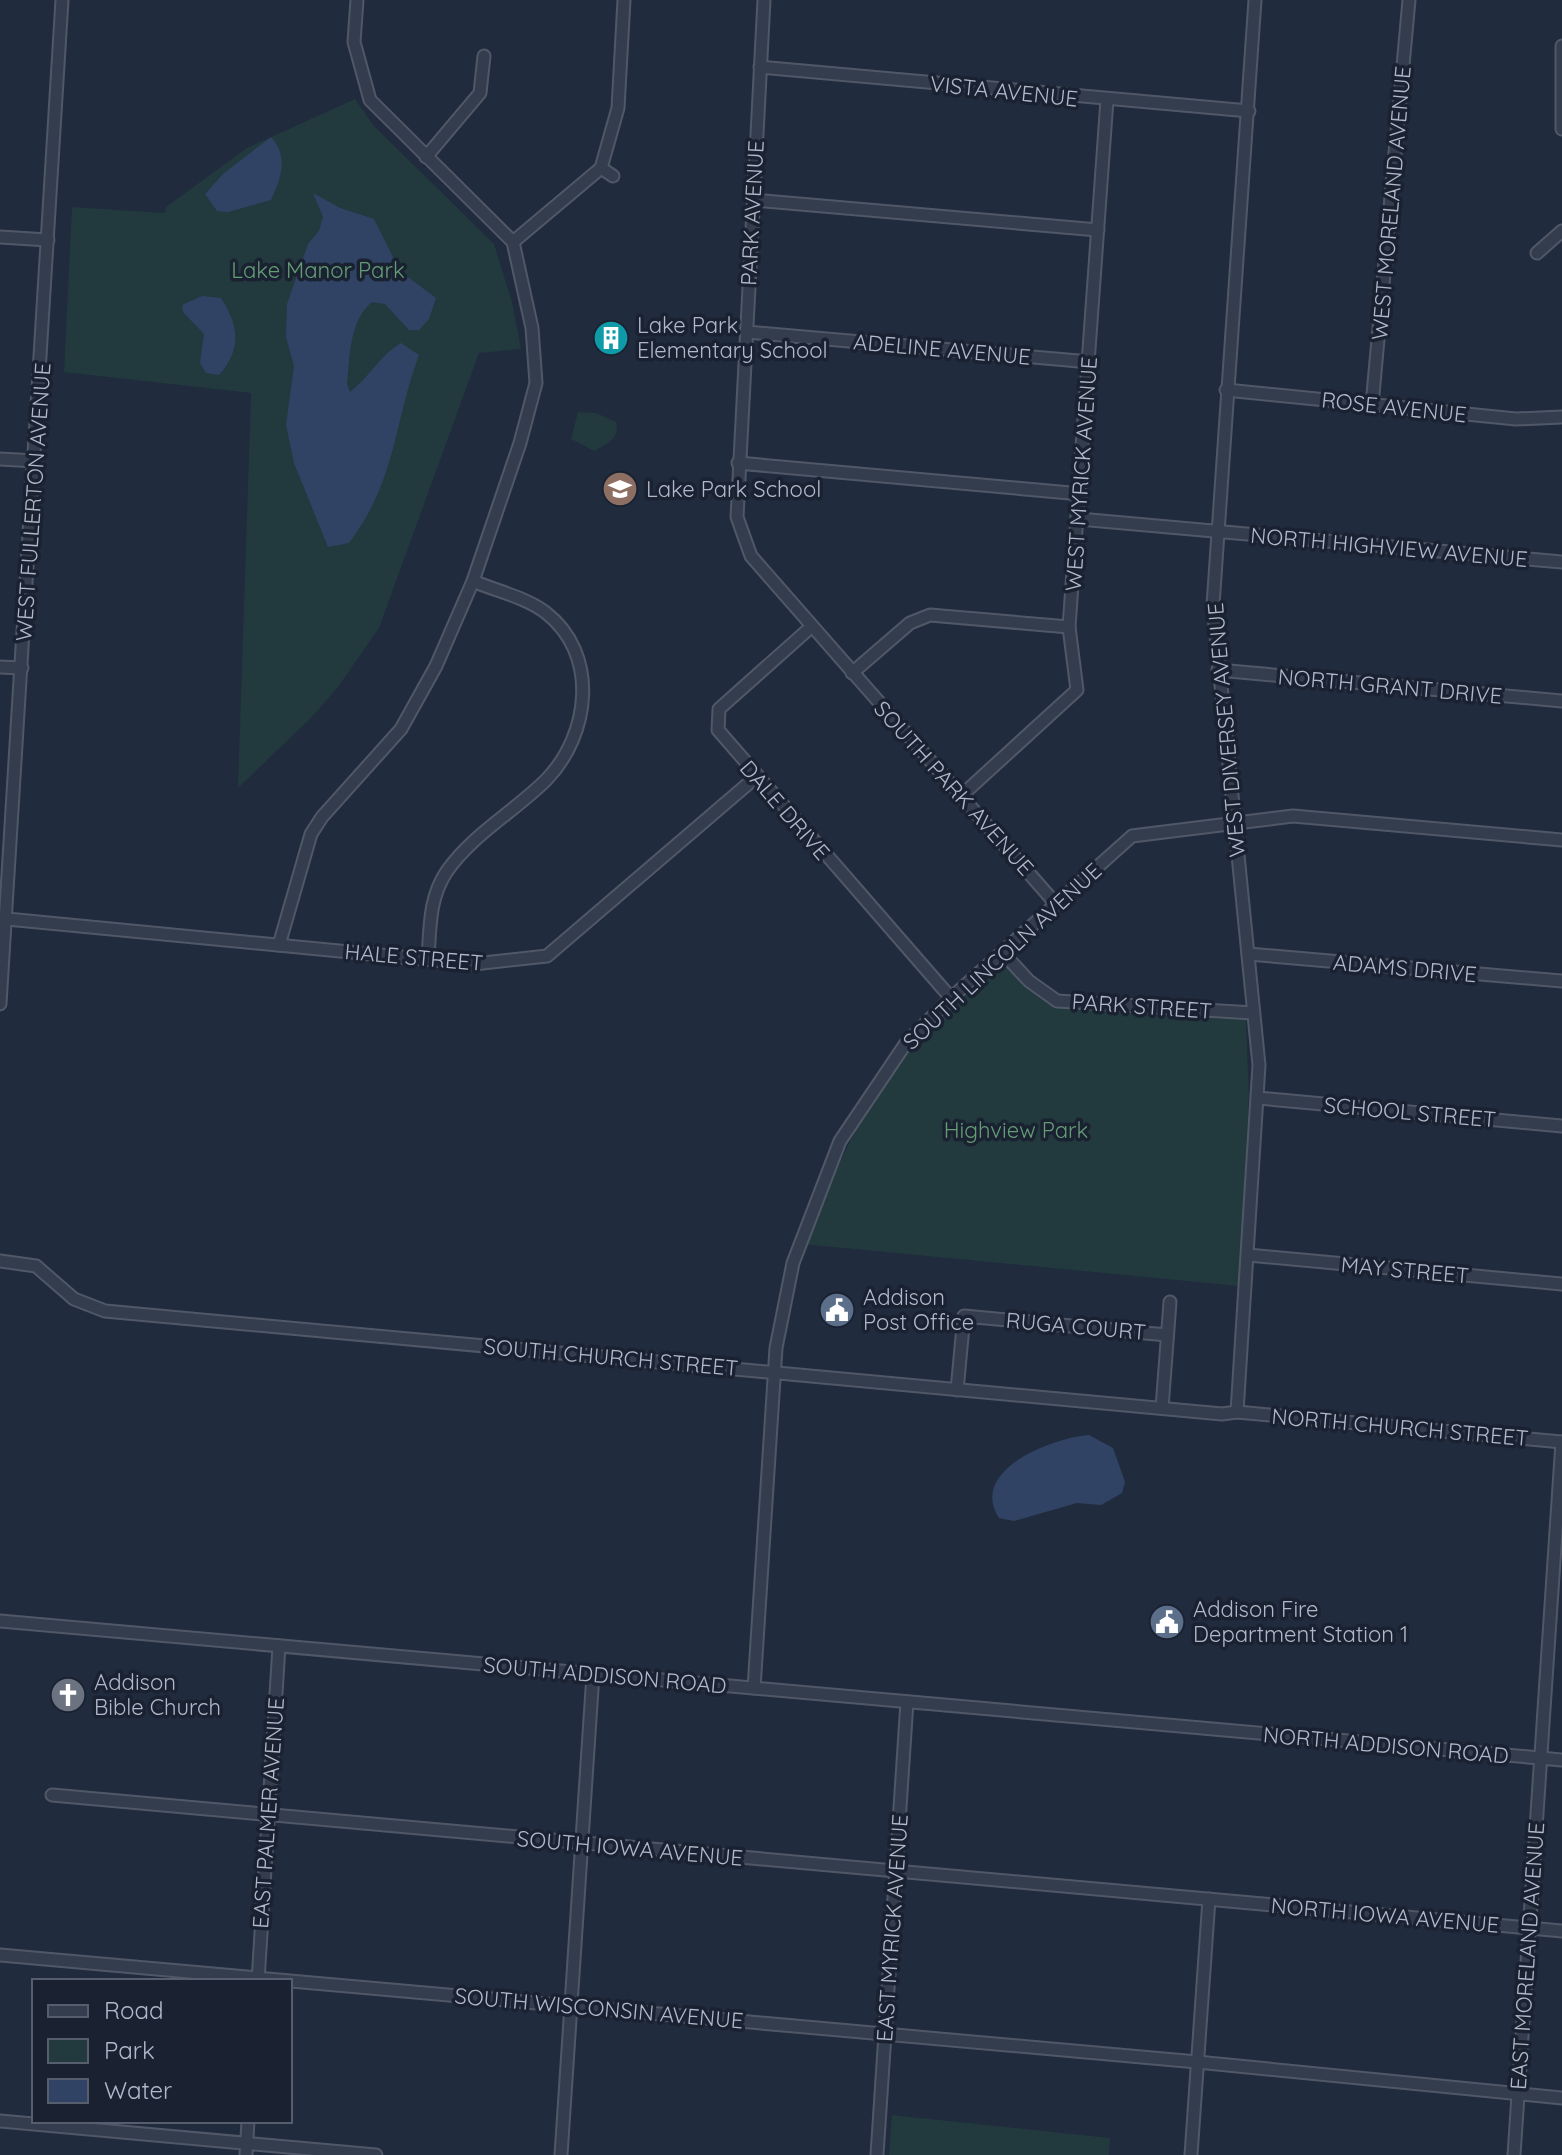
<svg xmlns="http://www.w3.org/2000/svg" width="1562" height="2155" font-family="Quicksand,sans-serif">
<rect width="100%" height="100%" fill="#202b3d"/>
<g fill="#22393e">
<polygon points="355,99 374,126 494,244 512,302 521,349 479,353 379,628 338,687 311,718 238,788 251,393 64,372 72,207 165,213 166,207 247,148"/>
<path d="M578 412 596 413 616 422C621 438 606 445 594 451L571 439Z"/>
<polygon points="1002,958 1072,1006 1246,1019 1249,1097 1239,1286 802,1244 865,1109 915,1041"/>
<polygon points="892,2115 1110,2138 1109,2155 889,2155"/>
</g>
<g fill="#314364">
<path d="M271 137C289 157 281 178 271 200L228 212 217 211 205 194 223 174Z"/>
<path d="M313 193 340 208 374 219 400 271 436 298 429 319 419 330H409L385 304 372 302C349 321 350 356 347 384L350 392C370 377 379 356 401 343L419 355C393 425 397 479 349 543L328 547 294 463 286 425 294 366 286 337 287 304 308 244 319 231 323 217Z"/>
<path d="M202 296 221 298C239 326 242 349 219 375L206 373 200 363 204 334 183 312 182 305Z"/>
<path d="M1089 1435 1113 1448 1125 1482 1122 1493 1101 1505 1077 1503 1014 1521 999 1518C968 1470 1052 1438 1089 1435Z"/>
</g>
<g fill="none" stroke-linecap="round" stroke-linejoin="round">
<defs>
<g id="minor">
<polyline points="764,0 737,517 751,556 1055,903"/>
<polyline points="1562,46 1562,129"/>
<polyline points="760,67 1249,111"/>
<polyline points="426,157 480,93 484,56"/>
<polyline points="601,168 613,176"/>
<polyline points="753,200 1098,230"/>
<polyline points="0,237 48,240"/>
<polyline points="513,242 601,168 618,108 624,0"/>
<polyline points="1537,253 1562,231"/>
<polyline points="746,332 1090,362"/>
<polyline points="1226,390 1516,419 1562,417"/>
<polyline points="1372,405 1409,0"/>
<polyline points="0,459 35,461"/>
<polyline points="738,463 1081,494"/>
<polyline points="1079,519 1562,562"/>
<polyline points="811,627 719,709 718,730 951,998"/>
<polyline points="0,667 22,668"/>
<polyline points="1218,670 1562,701"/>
<polyline points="852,673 910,623 930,615 1069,627"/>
<polyline points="961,796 1077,690 1069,627 1107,100"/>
<polyline points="7,919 474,964 547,956 756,777"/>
<polyline points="279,945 311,834 322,817 401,729 436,666 473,581 520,443 536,383 532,328 513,242 370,100 354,42 357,0"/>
<polyline points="1002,952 1029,981 1057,1001 1253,1013"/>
<polyline points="1248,954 1562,981"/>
<path d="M428 959C430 928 429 897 447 871 473 834 515 811 546 780 590 735 600 654 545 612 525 597 496 591 473 581"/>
<polyline points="0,1004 62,0"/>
<polyline points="1258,1098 1562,1126"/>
<polyline points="1248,1255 1562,1284"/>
<polyline points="0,1261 36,1266 74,1299 105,1311 1222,1414 1237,1412 1562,1442"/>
<polyline points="957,1390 964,1316 1167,1335"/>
<polyline points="1162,1408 1170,1302"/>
<polyline points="1237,1412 1259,1065 1213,605 1255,0"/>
<polyline points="0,1621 1562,1760"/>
<polyline points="754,1688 776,1348 793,1263 840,1141 906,1043 951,998 1132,836 1293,816 1562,840"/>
<polyline points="52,1795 1562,1931"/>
<polyline points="0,1955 1197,2062 1562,2098"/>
<polyline points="258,1981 279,1646"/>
<polyline points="0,2121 376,2155"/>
<polyline points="246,2155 248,2121"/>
<polyline points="561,2155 593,1674"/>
<polyline points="877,2155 907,1702"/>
<polyline points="1191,2155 1209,1899"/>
<polyline points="1514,2155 1562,1442"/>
</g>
</defs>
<use href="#minor" stroke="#505868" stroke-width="15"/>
<use href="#minor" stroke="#343d4d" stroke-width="11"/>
</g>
<defs>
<symbol id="building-disc" viewBox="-11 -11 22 22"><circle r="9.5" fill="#0f9aa8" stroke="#1a2232"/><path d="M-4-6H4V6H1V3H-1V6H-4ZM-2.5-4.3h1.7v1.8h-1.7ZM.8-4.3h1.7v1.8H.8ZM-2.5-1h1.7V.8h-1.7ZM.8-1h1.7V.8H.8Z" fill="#fff"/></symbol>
<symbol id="school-disc" viewBox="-11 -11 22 22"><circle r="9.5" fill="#8d6e63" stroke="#1a2232"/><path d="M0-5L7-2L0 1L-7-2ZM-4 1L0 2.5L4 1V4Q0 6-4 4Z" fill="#fff"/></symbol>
<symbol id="civic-disc" viewBox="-11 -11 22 22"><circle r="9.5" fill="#5c6f8a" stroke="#1a2232"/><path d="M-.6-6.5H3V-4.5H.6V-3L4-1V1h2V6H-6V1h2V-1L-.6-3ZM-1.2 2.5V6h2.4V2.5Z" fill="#fff"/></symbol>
<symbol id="church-disc" viewBox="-11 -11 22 22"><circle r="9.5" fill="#6b7280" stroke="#1a2232"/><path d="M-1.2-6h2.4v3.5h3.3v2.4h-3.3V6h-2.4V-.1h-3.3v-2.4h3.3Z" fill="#fff"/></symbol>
</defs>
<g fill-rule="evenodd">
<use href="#building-disc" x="591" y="318" width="40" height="40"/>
<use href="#school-disc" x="600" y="469" width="40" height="40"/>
<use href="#civic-disc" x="817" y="1290" width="40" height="40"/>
<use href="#civic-disc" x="1147" y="1602" width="40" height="40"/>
<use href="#church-disc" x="48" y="1675" width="40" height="40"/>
</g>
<g text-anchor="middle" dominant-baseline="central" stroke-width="7" stroke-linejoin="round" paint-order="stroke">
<g font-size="22" fill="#b0b8c9" stroke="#1a2232">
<text transform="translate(1004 91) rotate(6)">VISTA AVENUE</text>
<text transform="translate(1391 203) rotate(-85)">WEST MORELAND AVENUE</text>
<text transform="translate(752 213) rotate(-87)">PARK AVENUE</text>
<text transform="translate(942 349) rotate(5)">ADELINE AVENUE</text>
<text transform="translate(1394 407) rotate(6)">ROSE AVENUE</text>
<text transform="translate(1081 474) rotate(-86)">WEST MYRICK AVENUE</text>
<text transform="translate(33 502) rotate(-86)">WEST FULLERTON AVENUE</text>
<text transform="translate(1389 547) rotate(5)">NORTH HIGHVIEW AVENUE</text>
<text transform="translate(1390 686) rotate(5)">NORTH GRANT DRIVE</text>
<text transform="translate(1226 730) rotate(-95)">WEST DIVERSEY AVENUE</text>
<text transform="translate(954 788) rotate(48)">SOUTH PARK AVENUE</text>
<text transform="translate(785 810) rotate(49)">DALE DRIVE</text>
<text transform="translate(1002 956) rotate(-43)">SOUTH LINCOLN AVENUE</text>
<text transform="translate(414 957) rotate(5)">HALE STREET</text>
<text transform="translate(1405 968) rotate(5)">ADAMS DRIVE</text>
<text transform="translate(1142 1006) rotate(4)">PARK STREET</text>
<text transform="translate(1410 1112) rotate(5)">SCHOOL STREET</text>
<text transform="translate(1405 1270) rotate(5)">MAY STREET</text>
<text transform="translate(1076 1326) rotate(5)">RUGA COURT</text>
<text transform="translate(611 1357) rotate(5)">SOUTH CHURCH STREET</text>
<text transform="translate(1400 1427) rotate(5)">NORTH CHURCH STREET</text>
<text transform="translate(605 1675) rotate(5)">SOUTH ADDISON ROAD</text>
<text transform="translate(1386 1745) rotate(5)">NORTH ADDISON ROAD</text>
<text transform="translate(268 1813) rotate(-86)">EAST PALMER AVENUE</text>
<text transform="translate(630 1848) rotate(5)">SOUTH IOWA AVENUE</text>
<text transform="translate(1385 1915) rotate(5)">NORTH IOWA AVENUE</text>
<text transform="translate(892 1928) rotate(-86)">EAST MYRICK AVENUE</text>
<text transform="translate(1527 1956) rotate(-86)">EAST MORELAND AVENUE</text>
<text transform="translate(599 2008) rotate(5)">SOUTH WISCONSIN AVENUE</text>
</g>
<g font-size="22" fill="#649c75" stroke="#1a2232">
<text x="318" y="270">Lake Manor Park</text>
<text x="1016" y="1130">Highview Park</text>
</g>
<g font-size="22" fill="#b0b8c9" stroke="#1a2232" text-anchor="start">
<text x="637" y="325">Lake Park<tspan x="637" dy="25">Elementary School</tspan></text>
<text x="646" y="489">Lake Park School</text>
<text x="863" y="1297">Addison<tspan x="863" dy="25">Post Office</tspan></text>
<text x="1193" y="1609">Addison Fire<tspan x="1193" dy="25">Department Station 1</tspan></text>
<text x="94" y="1682">Addison<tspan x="94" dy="25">Bible Church</tspan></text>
</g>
</g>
<rect x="32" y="1979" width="260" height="144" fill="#1a2232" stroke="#565e6e" stroke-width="2"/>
<rect x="48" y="2005" width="40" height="12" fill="#343d4d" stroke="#565e6e" stroke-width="2"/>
<text x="104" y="2019" font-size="24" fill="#b0b8c9">Road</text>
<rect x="48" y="2039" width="40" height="24" fill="#22393e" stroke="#565e6e" stroke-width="2"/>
<text x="104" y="2059" font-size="24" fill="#b0b8c9">Park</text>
<rect x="48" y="2079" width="40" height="24" fill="#314364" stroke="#565e6e" stroke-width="2"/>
<text x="104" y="2099" font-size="24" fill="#b0b8c9">Water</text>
</svg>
